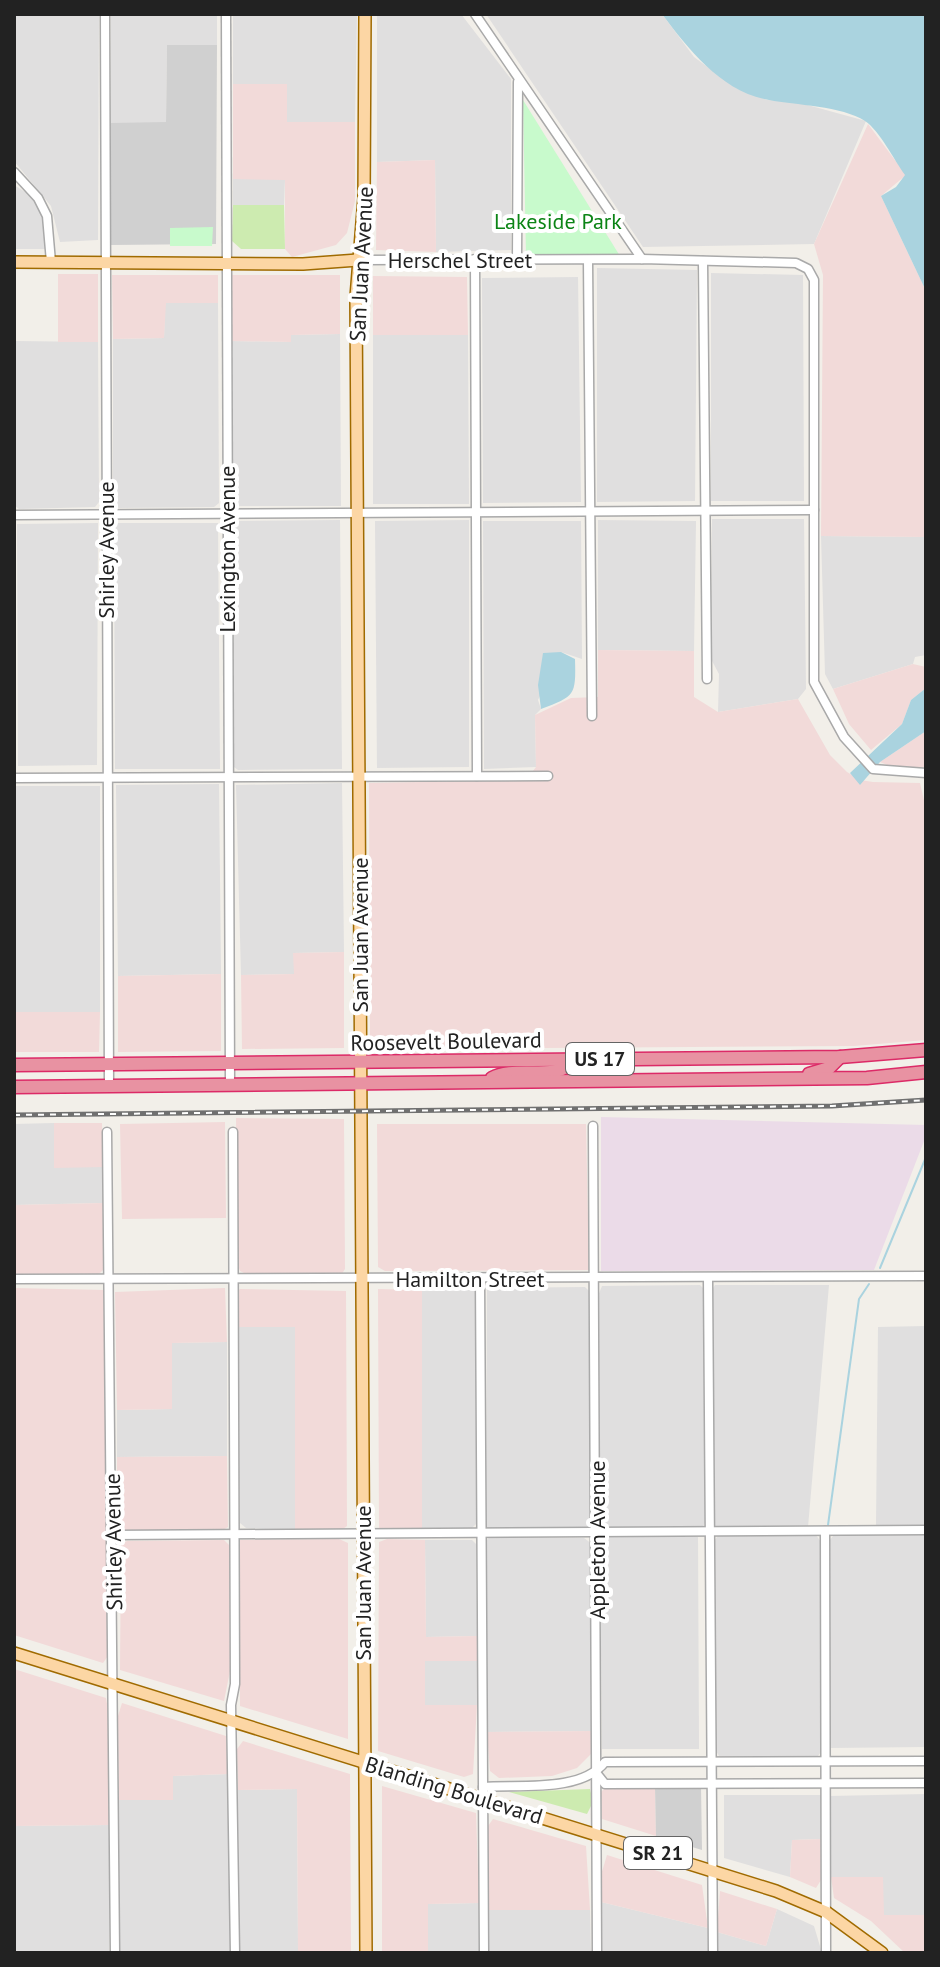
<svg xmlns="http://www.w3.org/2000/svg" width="940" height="1967" font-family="'PT Sans',sans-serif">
<rect width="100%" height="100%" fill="#f2efe9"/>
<g fill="#e0dfdf">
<polygon points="14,14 99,14 98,240 60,242 51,206 14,161"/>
<polygon points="111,14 217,14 217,45 167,45 166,123 111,123"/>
<polygon points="233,14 357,14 355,122 287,122 287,84 233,84"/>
<polygon points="377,14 461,14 511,79 511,250 436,252 435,160 377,162"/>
<polygon points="486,14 662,14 694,57 736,88 767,100 793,101 866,121 814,244 643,247"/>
<polygon points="233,179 285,179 284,205 233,205"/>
<polygon points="14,185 30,195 40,210 46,230 46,249 14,249"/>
<polygon points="597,268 697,270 695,501 597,502"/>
<polygon points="711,273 803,275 804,501 711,501"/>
<polygon points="578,277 581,502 483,503 482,278"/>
<polygon points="165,303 218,303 219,503 214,507 119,508 113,503 113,339 164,338"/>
<polygon points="340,334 341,506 233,506 232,341 291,342 291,335"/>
<polygon points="373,335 468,335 469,504 373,504"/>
<polygon points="16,341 98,342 99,502 95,507 19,509 14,505"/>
<polygon points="712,519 804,519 806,689 798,699 718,712 719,674 711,659"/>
<polygon points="340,520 342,769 238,770 234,767 233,521"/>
<polygon points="469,520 469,767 377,768 375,521"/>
<polygon points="598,520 696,521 694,651 598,650"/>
<polygon points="483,521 581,521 582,659 561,652 538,700 541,709 535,715 536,767 484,769"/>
<polygon points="98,523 97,765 18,766 17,524"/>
<polygon points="114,523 218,523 220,769 115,769"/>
<polygon points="821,536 926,537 926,655 915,657 913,664 833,689 825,674"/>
<polygon points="342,783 344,952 294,953 294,974 241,975 236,785"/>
<polygon points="219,784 221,974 118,976 116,785"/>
<rect x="14" y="786" width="86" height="226"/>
<polygon points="54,1123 54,1167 103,1167 103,1203 14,1205 14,1124"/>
<polygon points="700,1285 705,1290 706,1521 702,1528 604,1528 600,1523 598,1296 602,1286"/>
<polygon points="715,1285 829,1285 808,1527 717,1528 713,1524 712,1290"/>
<polygon points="585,1287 590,1292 592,1525 589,1529 486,1529 487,1288"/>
<polygon points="422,1290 476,1290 477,1523 471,1529 422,1530"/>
<polygon points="926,1326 926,1527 876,1527 878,1327"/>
<polygon points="236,1327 295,1327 295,1531 246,1528 240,1523"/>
<polygon points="227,1342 227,1456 117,1457 117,1410 171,1409 172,1343"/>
<polygon points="926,1534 926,1747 830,1748 829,1541 834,1535"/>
<polygon points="816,1535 821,1542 821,1752 817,1757 719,1756 715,1749 713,1542 718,1536"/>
<polygon points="489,1537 584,1538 592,1544 593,1731 487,1732 484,1545"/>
<polygon points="605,1537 698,1537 699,1749 602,1749 600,1542"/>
<polygon points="425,1540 472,1540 476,1544 477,1636 426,1637"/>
<polygon points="425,1660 477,1661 477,1705 425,1705"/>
<polygon points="229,1774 231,1953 118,1953 119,1800 172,1800 172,1776"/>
<polygon points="297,1789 298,1953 239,1953 238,1790"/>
<polygon points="926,1794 926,1915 883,1915 883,1877 831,1877 829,1796"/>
<polygon points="724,1795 821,1795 822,1839 792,1840 790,1877 724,1858"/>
<polygon points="110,1825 109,1953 14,1953 14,1826"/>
<polygon points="601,1902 708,1928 708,1953 602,1953"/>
<polygon points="479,1903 479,1953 428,1953 428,1904"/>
<polygon points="777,1909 814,1926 822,1953 717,1953 717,1932 766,1946"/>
<polygon points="488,1910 590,1910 591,1953 488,1953"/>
</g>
<g fill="#f2dad9">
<polygon points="233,84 287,84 287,122 355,122 355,201 347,233 336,245 292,257 285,249 285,180 233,179"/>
<polygon points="868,124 906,175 881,196 926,291 926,537 821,536 823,275 814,244"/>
<polygon points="435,160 436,252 376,250 377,162"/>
<rect x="58" y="274" width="40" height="68"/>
<polygon points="112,275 218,275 218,303 166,303 164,338 113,339"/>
<polygon points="232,275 340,275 340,334 291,335 291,342 232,341"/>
<polygon points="373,276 467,277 468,335 373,335"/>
<polygon points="598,650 694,651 694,697 718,712 798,699 830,755 847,772 860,780 873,782 920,783 926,809 926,1040 854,1046 373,1049 370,1044 369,783 526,780 536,767 535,715 571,698 598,697"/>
<polygon points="913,664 926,667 926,688 911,700 902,724 871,750 849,724 833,689"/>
<polygon points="926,731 926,767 892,767 880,762"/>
<polygon points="344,952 344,1048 242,1049 241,975 294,974 293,953"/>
<polygon points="221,974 221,1051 118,1052 118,976"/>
<polygon points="14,1012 100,1012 99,1052 14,1052"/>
<polygon points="236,1118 344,1119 345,1269 341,1275 248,1275 240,1271 237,1263"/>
<polygon points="225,1122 226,1218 122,1219 120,1124"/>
<polygon points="54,1123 102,1123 103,1167 54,1168"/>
<polygon points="377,1124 586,1124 589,1270 385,1271 378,1267"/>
<polygon points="103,1203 104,1269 97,1276 14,1274 14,1205"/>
<polygon points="14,1288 105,1290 108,1656 103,1663 14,1635"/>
<polygon points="225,1288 227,1342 172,1343 172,1409 117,1410 115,1292"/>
<polygon points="240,1289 346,1291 347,1526 343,1529 295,1531 295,1327 236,1327 236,1292"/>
<polygon points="378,1289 422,1290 422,1530 379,1528"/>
<polygon points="227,1456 228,1527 218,1533 123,1531 117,1524 117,1457"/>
<polygon points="339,1539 348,1543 348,1739 240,1706 240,1540"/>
<polygon points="387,1539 425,1540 426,1637 477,1636 477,1661 425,1661 425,1705 477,1705 473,1774 464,1777 378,1751 379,1542"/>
<polygon points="224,1540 229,1545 230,1671 224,1701 120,1670 121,1545 127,1541"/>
<polygon points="14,1669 106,1698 109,1715 110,1825 14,1826"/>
<polygon points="122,1703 226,1736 229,1774 173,1776 173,1800 119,1800 118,1716"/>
<polygon points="593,1731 591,1754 577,1768 552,1776 499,1778 490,1771 487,1732"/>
<polygon points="243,1741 350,1774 351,1953 298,1953 297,1789 238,1790 237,1749"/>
<polygon points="382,1786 476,1813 479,1903 428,1904 428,1953 382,1953"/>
<polygon points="655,1787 656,1836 602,1819 601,1792 605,1788"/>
<polygon points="493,1819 586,1846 590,1910 488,1910 488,1826"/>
<polygon points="822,1839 821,1880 816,1888 790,1877 792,1840"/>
<polygon points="607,1855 702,1885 708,1928 601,1902 601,1875"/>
<polygon points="831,1877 883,1877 884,1915 926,1915 926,1953 905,1953 871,1921 834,1898"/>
<polygon points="720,1891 777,1909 766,1946 717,1932"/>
</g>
<polygon fill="#ebdbe8" points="601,1117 926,1125 926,1136 874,1270 601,1271"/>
<g fill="#d0d0d0">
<polygon points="167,45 217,45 216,244 111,245 111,123 166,122"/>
<polygon points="655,1787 701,1787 702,1850 656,1836"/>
</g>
<g fill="#cdebb0">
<polygon points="233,205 284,205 285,249 241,249 232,241"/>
<polygon points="590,1789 593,1802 587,1814 509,1792"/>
</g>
<g fill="#c8facc">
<polygon points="523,100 620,256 526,256"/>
<polygon points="213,227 212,246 170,246 170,228"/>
</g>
<g fill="#aad3df">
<path d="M662 14H926V291L881 196 896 187 905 175C894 160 880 131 865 121 842 106 795 105 769 100 722 92 689 50 662 14Z"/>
<path d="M561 652 575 659C576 696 575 696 541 709L538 685 543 653Z"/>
<polygon points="926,688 926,731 880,762 860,785 850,773 902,724 911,700"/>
</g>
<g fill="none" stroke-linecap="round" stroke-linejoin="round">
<g stroke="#aad3df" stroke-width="2">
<polyline points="880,1268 926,1157"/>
<polyline points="828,1525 859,1299 869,1284"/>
</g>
<defs>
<g id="minor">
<polyline points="105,14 109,1086"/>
<polyline points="226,14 230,1084"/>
<polyline points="475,14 642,259"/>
<polyline points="14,172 38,198 47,216 51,262"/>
<polyline points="475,259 477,776"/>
<polyline points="358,260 642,259 796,263 808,269 814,280 814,682 844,737 873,769 926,773"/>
<polyline points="517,260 518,82"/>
<polyline points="588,260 592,716"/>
<polyline points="703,261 707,679"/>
<polyline points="14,515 814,510"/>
<polyline points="14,778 548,776"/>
<polyline points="593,1126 597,1953"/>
<polyline points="107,1132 115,1953"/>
<polyline points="233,1132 235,1684 231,1705 235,1953"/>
<polyline points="708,1278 713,1953"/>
<polyline points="14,1279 926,1276"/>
<polyline points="480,1279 484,1953"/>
<polyline points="825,1531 826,1953"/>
<polyline points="113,1535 926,1530"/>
<polyline points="597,1774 605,1784 926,1783"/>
<path d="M483 1787C518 1784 581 1793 605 1762L926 1761"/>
</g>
<g id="major">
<polyline points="365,14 364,198 356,297 366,1953"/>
<polyline points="14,262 303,264 358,260"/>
<polyline points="14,1653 776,1891 826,1912 882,1953"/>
</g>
<g id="highway">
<polyline points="14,1065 840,1057 926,1050"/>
<polyline points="809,1074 829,1068 840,1057"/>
<path d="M492 1078C516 1065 558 1083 575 1059"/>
<polyline points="14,1087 867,1078 926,1072"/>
</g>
</defs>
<use href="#minor" stroke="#a9a9a9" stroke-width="11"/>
<use href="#major" stroke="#a06b00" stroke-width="14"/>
<use href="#highway" stroke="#dc2a67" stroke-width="15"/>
<use href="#minor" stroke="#fff" stroke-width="8"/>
<use href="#major" stroke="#fcd6a4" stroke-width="11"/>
<use href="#highway" stroke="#e892a2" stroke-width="12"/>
<defs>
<polyline id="rail" points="14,1115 832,1106 926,1100"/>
</defs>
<use href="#rail" stroke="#707070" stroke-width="5"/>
<use href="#rail" stroke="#fff" stroke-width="2" stroke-dasharray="6" stroke-linecap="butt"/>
</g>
<g text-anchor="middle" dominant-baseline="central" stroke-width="8" stroke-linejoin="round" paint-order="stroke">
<g fill="#fff" stroke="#646464" stroke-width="2">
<rect x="566" y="1043" width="68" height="32" rx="6"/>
<rect x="624" y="1837" width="68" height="32" rx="6"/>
</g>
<g font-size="20" font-weight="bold" fill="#222">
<text x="600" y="1059">US 17</text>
<text x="658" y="1853">SR 21</text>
</g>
<g font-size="22" fill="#0c8416" stroke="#fff">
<text x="558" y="221">Lakeside Park</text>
</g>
<g font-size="22" fill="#222" stroke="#fff">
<text x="460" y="260">Herschel Street</text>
<text transform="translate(361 264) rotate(-87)">San Juan Avenue</text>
<text transform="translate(227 549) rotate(-90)">Lexington Avenue</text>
<text transform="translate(106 550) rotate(-90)">Shirley Avenue</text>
<text transform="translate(360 935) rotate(-90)">San Juan Avenue</text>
<text transform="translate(446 1041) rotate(-1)">Roosevelt Boulevard</text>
<text x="470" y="1279">Hamilton Street</text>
<text transform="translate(597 1540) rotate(-90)">Appleton Avenue</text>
<text transform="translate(113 1542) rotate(-91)">Shirley Avenue</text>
<text transform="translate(363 1583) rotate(-90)">San Juan Avenue</text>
<text transform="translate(454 1790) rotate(17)">Blanding Boulevard</text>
</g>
</g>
<rect width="940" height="1967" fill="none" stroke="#222222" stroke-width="32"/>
</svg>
